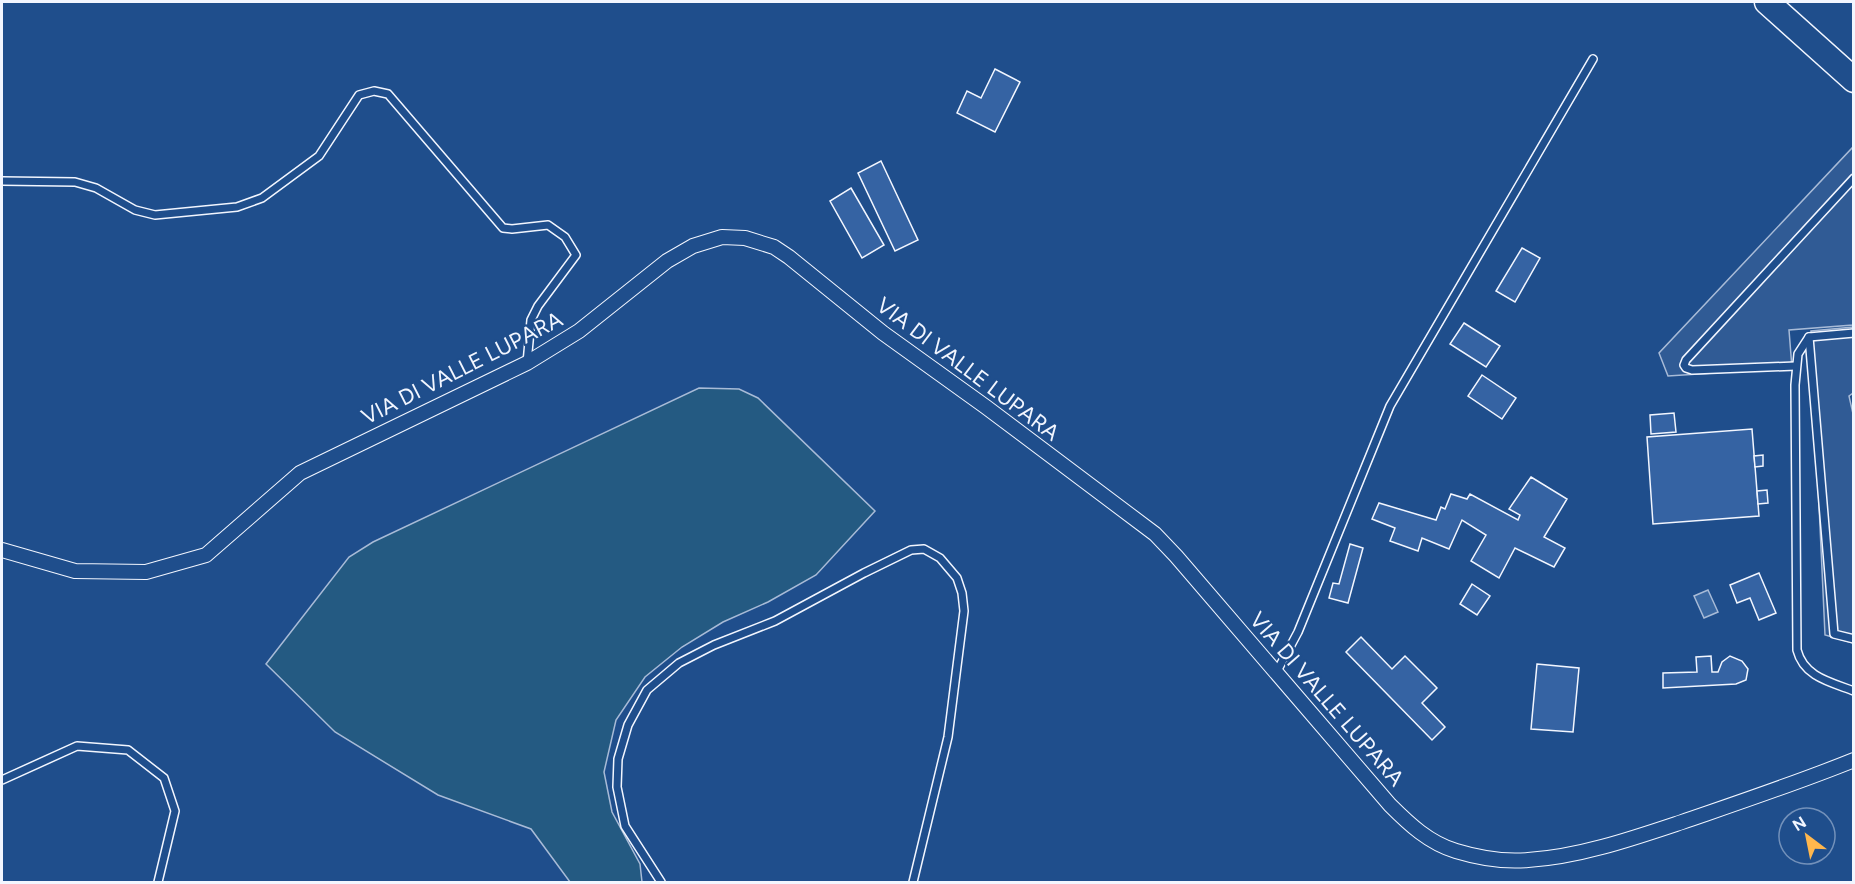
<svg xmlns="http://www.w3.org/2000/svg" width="1855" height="884" font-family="Figtree,sans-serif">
<rect width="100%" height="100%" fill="#1f4e8c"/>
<polygon fill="#245a82" stroke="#a8bbd7" stroke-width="1.5" points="699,388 739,389 758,398 875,511 816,575 768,602 723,622 682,647 645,677 616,720 604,772 612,812 640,864 642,882 570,882 531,829 438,795 335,732 266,664 349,557 373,542"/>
<g fill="#305b95" stroke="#a8bbd7" stroke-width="1.5">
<polygon points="1853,147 1853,325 1789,330 1792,368 1668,376 1659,353"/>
<polygon points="1853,327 1853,393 1849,396 1854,418 1853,643 1825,635 1811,331"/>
</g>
<polygon fill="#3b69a3" stroke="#a8bbd7" stroke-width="1.5" points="1708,590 1718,612 1704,618 1694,596"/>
<g fill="#3563a3" stroke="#f2f6ff" stroke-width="1.5">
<polygon points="995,69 1020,82 995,132 957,113 967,91 981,98"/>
<polygon points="881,161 918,240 895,251 858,173"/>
<polygon points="851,188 884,245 862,258 830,201"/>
<polygon points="1522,248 1540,258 1515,302 1496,291"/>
<polygon points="1464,323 1500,346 1486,367 1450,344"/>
<polygon points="1482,375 1516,398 1502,419 1468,396"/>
<polygon points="1674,413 1676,432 1651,434 1650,415"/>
<polygon points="1752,429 1759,516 1653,524 1647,437"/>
<polygon points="1763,455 1763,466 1755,467 1754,456"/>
<polygon points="1531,477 1567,499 1544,537 1565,548 1554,567 1515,548 1499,578 1471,561 1486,535 1462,520 1449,549 1422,538 1418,551 1390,541 1395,528 1372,519 1379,503 1436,520 1441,507 1445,509 1451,494 1467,499 1470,494 1518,520 1520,515 1509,509"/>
<polygon points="1767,490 1768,503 1758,504 1757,491"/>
<polygon points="1350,544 1363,548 1348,603 1329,598 1333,583 1339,584"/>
<polygon points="1759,573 1776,613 1759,620 1750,598 1737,603 1730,585"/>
<polygon points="1472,584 1490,596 1477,615 1460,604"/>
<polygon points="1361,637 1392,669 1405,656 1437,688 1422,703 1445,727 1432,740 1346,652"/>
<polygon points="1711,656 1712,672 1718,672 1722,662 1730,656 1742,661 1748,669 1746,680 1736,684 1663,688 1663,673 1697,672 1696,657"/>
<polygon points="1537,664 1579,668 1573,732 1531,729"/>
</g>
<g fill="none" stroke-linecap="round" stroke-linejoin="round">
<defs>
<g id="service">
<polyline points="2,181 75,182 96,188 135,210 155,215 237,207 262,198 319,156 359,95 374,91 388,94 503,228 512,229 548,225 565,237 576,255 538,306 531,320 527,363"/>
<path d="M1854 333 1809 337 1798 354 1795 385 1797 650C1804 677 1830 682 1854 691"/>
<polyline points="1809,337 1834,634 1854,639"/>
<polyline points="1796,366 1692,370 1686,368 1684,365 1686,360 1854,178"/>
<polyline points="1276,673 1298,632 1390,406 1593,59"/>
<polyline points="2,780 77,746 128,750 164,778 175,811 158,882"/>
<polyline points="661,882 625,826 617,787 618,759 628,725 647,690 679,663 714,645 775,621 864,573 911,550 924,549 940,558 957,578 962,593 964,611 948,737 913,882"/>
</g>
<path id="minor" d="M2 550 75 571 146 572 206 555 300 473 527 363 579 331 667 261 693 246 722 237 745 238 774 247 789 257 883 333 986 407 1155 534 1176 556 1390 805C1409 824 1429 843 1456 851 1479 858 1505 862 1528 860 1579 857 1634 838 1682 822 1740 802 1797 783 1854 760"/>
<polyline id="motorway" points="1767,2 1854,80"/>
</defs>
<use href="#service" stroke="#f2f6ff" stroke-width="10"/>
<use href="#minor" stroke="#f2f6ff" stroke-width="16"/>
<use href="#motorway" stroke="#f2f6ff" stroke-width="27"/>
<use href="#service" stroke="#1f4e8c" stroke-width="7"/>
<use href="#minor" stroke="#1f4e8c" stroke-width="14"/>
<use href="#motorway" stroke="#1f4e8c" stroke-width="24"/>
</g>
<g text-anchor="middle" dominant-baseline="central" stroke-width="4.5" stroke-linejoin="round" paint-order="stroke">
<g font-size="22" fill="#f2f6ff" stroke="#1f4e8c">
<text transform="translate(462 368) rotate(-27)">VIA DI VALLE LUPARA</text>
<text transform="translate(968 369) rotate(37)">VIA DI VALLE LUPARA</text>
<text transform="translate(1327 699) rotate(49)">VIA DI VALLE LUPARA</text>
</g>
</g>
<rect width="1855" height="884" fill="none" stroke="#f2f6ff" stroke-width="6"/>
<g transform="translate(1807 836) rotate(328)"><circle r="28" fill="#1f4e8c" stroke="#7391ba" stroke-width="1.5"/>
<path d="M0-4.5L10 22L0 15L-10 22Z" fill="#ffb74d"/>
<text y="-9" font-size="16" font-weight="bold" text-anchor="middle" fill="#f2f6ff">N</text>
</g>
</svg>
